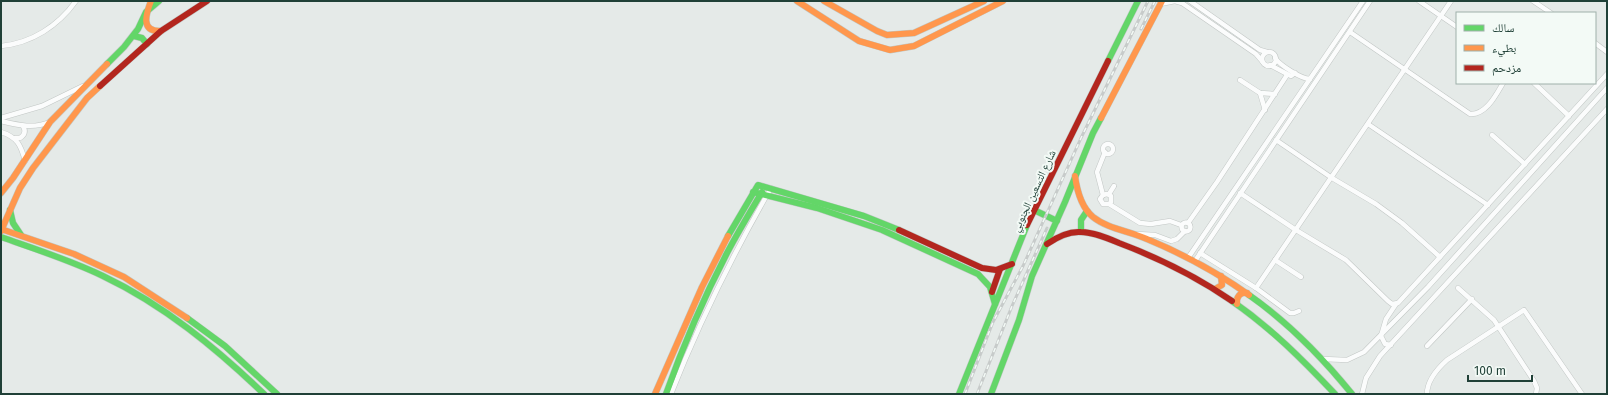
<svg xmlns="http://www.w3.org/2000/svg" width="1608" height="395" font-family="'Fira Sans','Noto Naskh Arabic',sans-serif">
<rect width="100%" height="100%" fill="#e5eae8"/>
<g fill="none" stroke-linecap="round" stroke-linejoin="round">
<defs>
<g id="street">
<polyline points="1190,1 1260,50 1267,52"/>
<polyline points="1419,1 1457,27"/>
<polyline points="1533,1 1551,13"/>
<polyline points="1160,4 1175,1 1182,3 1256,54 1262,61"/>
<path d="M1350 32 1470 114C1486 115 1496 95 1503 83"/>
<polyline points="1595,43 1607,52"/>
<path d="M1 46C32 43 58 26 76 1"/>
<circle cx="1269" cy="59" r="7"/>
<path d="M1275 58C1280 65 1301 79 1310 79"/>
<polyline points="1270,65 1291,76 1295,73"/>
<polyline points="1240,80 1260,93 1275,94"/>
<polyline points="1534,83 1569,116"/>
<polyline points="1260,93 1265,110"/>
<polyline points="1,118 42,106 83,86"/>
<path d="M1 121C18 125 33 129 50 122"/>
<polyline points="1368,124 1488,205"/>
<path d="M1 132C17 137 21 145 25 161"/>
<polyline points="1492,135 1525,164"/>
<path d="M15 138H20C25 135 26 131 23 126"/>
<polyline points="1276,140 1332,178 1376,204 1402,223 1440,257"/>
<circle cx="1108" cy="149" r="5"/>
<polyline points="1240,193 1296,230 1346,260 1388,301 1392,304 1398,303 1607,74"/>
<polyline points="1109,194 1114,186"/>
<polyline points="1103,195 1097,172 1105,152"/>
<polyline points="1109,204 1111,202 1111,196 1107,194 1103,195 1100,199 1103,204 1109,204 1140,223 1151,224 1170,221 1181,225"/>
<circle cx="1186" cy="227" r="4.5"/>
<polyline points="1188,223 1217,182 1287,75"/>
<polyline points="1137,234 1155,235 1171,241 1177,239 1185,231"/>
<polyline points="1200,253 1256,288 1290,313 1294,313 1299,311"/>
<polyline points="1188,258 1363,1"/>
<polyline points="1275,260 1301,277"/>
<polyline points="1195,261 1370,1"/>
<polyline points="1256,288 1451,1"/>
<polyline points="1458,288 1494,320 1534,381 1537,388 1536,394"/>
<polyline points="1391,345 1385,344 1381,336 1386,319 1396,304"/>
<polyline points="1427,346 1472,299"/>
<polyline points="1323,359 1347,360 1364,352 1428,287 1607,88"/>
<path d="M671 394C699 323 733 254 771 188"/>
<polyline points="1362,394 1366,378 1380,356 1607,109"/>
<path d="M1427 394C1427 380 1437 369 1447 360L1524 310 1582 394"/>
</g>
<g id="fast">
<polyline points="134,36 142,38 147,44"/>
<polyline points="1108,61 1138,1"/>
<polyline points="107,64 124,47 138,29 146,12 159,1"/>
<polyline points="753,192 817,208 882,230 978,274 990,287 995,304"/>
<polyline points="10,210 13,223 21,235"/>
<polyline points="1034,210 1057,221"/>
<polyline points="1081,232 1081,220 1087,211"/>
<polyline points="728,236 758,185 864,216 899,230"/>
<path d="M1 237C35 249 70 260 103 276 164 305 216 348 264 394"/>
<path d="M1249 295C1289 323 1322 357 1352 394"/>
<path d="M1232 301C1271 328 1303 360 1335 394"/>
<polyline points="187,318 225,346 277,394"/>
<path d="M666 394C683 346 703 299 727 253 738 232 750 212 762 192"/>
<polyline points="959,394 1027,225"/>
<polyline points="991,394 1019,320 1032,276 1065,202 1093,133 1101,118"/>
</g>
<g id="slow">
<path d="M151 1C146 14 140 32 161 31"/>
<polyline points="797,1 859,41 890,50 914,46 1003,1"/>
<polyline points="824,1 877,31 887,35 914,33 984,1"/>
<polyline points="1101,118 1162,1"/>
<path d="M1075 176C1077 191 1081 207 1093 217 1108 229 1130 231 1147 239 1183 254 1218 273 1249 295"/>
<polyline points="1,193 13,178 50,122 107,64"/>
<polyline points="1,229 74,254 124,277 187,318"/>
<polyline points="1,231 20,188 33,168 87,98 100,86"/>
<polyline points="1215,289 1222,285 1221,276"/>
<path d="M1237 304C1236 297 1240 292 1247 293"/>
<polyline points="655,394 702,287 728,236"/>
</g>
<g id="jam">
<polyline points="100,86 161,31 207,1"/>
<polyline points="1027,225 1108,61"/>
<polyline points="899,230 982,268 996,270 1012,264"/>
<path d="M1047 244C1057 237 1068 231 1081 232 1093 232 1107 238 1119 243 1159 258 1197 277 1232 301"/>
<polyline points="992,292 1000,269"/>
</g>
</defs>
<use href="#street" stroke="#c2c7c5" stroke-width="5.5"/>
<use href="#fast" stroke="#c0c8c5" stroke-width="7"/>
<use href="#slow" stroke="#c0c8c5" stroke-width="7"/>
<use href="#jam" stroke="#c0c8c5" stroke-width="7"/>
<use href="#street" stroke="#fbfcfc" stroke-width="4.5"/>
<use href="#fast" stroke="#63d668" stroke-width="6"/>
<use href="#slow" stroke="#ff974d" stroke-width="6"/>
<use href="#jam" stroke="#b3261e" stroke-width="6"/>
<defs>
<g id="rail">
<polyline points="1141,29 1155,1"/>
<polyline points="965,394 993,322 1023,266 1081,138 1148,1"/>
<polyline points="977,394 1012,306 1047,228"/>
</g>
</defs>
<use href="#rail" stroke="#c7cbca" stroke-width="3"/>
<use href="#rail" stroke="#f3faf6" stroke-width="1.5" stroke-dasharray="4.5" stroke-linecap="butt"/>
</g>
<g text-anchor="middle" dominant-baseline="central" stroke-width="4" stroke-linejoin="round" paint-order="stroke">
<g font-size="11" fill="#204037" stroke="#f3faf6">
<text transform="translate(1034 191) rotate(-65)">شارع التسعين الجنوبي</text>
</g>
</g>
<rect width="1608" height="395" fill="none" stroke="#204037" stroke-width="4"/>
<rect x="1456" y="12" width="140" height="72" fill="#f3faf6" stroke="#9fb0aa"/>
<rect x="1464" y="25" width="20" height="6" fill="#63d668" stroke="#9fb0aa"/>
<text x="1492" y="32" font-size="12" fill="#204037">سالك</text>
<rect x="1464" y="45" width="20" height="6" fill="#ff974d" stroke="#9fb0aa"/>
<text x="1492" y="52" font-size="12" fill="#204037">بطيء</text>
<rect x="1464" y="65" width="20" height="6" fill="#b3261e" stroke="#9fb0aa"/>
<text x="1492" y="72" font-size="12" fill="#204037">مزدحم</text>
<path d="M1468 375v6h64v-6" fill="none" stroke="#204037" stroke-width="2"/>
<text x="1474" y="375" font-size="12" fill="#204037" stroke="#f3faf6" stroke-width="3" paint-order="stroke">100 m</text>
</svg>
